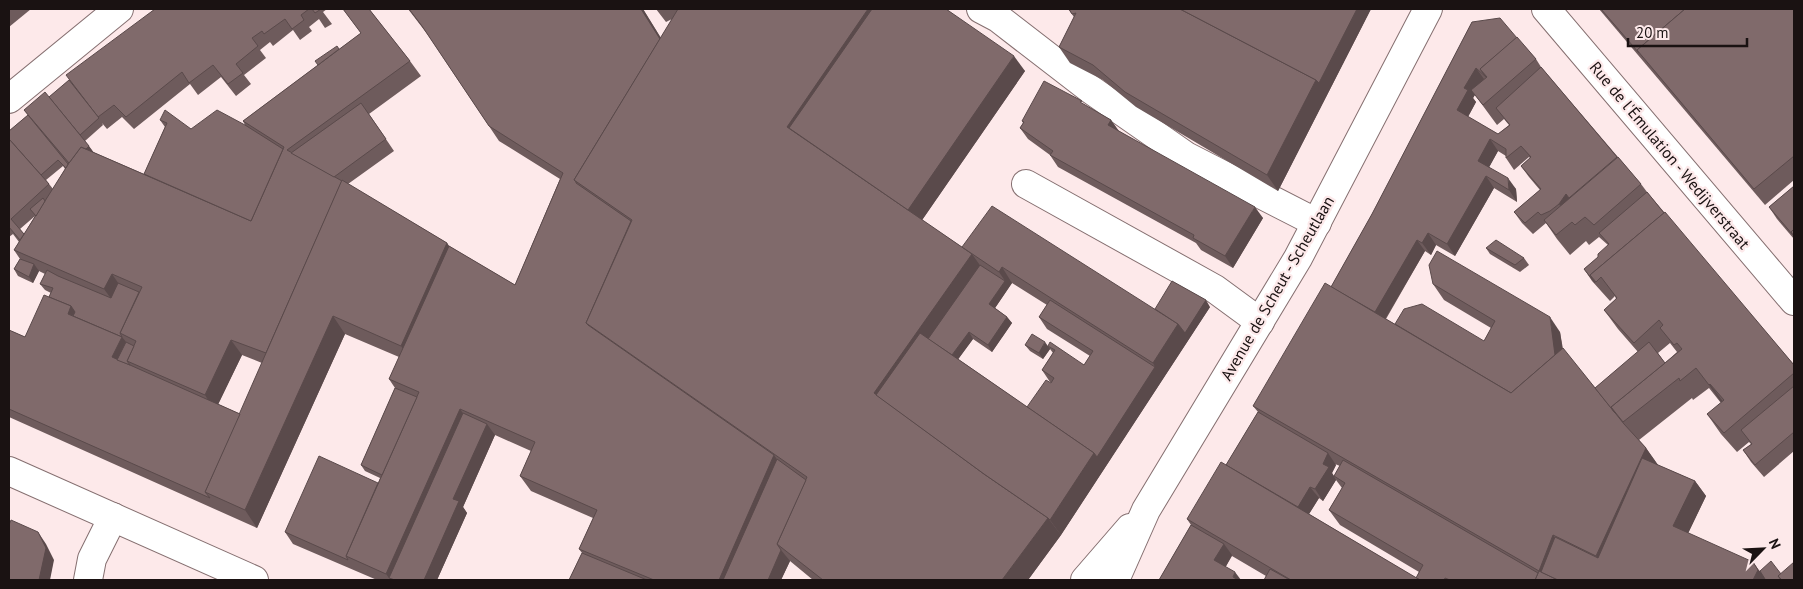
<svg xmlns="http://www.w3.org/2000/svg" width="1803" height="589" font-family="'PT Sans',sans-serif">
<rect width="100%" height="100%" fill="#fde9ea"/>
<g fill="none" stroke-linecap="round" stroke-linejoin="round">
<defs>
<g id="minor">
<polyline points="981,9 998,18 1090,89 1186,156 1317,223"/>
<polyline points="1546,9 1794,301"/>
<polyline points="9,99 119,9"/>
<polyline points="1026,184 1215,289 1260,322"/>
<polyline points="9,471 254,580"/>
<polyline points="88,580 92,559 113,517"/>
<polyline points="1085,580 1130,528"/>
<polyline points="1115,580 1146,510 1298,258 1428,9"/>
</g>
</defs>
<use href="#minor" stroke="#856f70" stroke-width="30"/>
<use href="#minor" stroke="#fff" stroke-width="28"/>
</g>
<g fill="#6e5b5c" fill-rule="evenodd">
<polygon points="9,9 31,9 9,27"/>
<path d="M155 9H327L323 12 332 24 325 28 319 19 309 27 312 31 300 40 293 30 273 46 270 42 260 50 266 58 244 75 251 84 236 96 221 77 198 95 190 84 134 129 122 117 107 129 102 123 103 125 85 141 93 152 144 174 165 127 160 120 191 129 245 125 243 121 361 33 343 9H369L410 61 421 76 369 114 394 151 348 184 447 243 449 246 515 285 560 179 499 141 428 35 408 9H643L661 38 672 19 666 22 656 9H946L1025 71 922 220 962 247 1155 309 1210 307 1061 535 1028 580H813L790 561 781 580H569L582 553 579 549 593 518 531 491 520 476 531 451 495 435 463 507 467 513 437 580H377L293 544 285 532 378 483 380 478 365 471 361 465 395 388 389 379 399 357 345 334 257 528 9 417V330L25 337 51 293 45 290 40 284 45 274 39 271 33 283 18 276 14 269 20 259 14 250 19 242 13 234 9 237V131L28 115 24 110 49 97ZM63 166 65 169 53 189 46 180ZM35 216 24 234 20 229ZM1012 283 1047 305 1039 317 1047 329 1090 356 1084 365 1048 346 1025 345 1030 351 1043 359 1050 349 1053 353 1042 370 1050 382 1052 383 1027 407 958 359 973 339 992 352 1012 323 1007 317 995 308ZM242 355 262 363 240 414 218 404Z"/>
<polygon points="1068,9 1371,9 1278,191 1136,107 1103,80 1070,63 1059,47 1074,17"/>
<polygon points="1599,9 1794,9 1794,180 1765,205"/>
<path d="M1472 22 1517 38 1536 59 1541 67 1641 184 1647 192 1794 365V451L1764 477 1751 462 1743 450 1751 444 1749 442 1737 452 1721 434 1707 414 1721 403 1709 388 1693 400 1692 398 1639 440 1646 448 1658 465 1695 481 1706 496 1688 533 1760 571 1781 574 1794 580H1264L1266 576 1232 556 1226 566 1159 580 1191 525 1187 519 1226 465 1258 412 1253 406 1331 287 1372 214ZM1475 95 1497 125 1504 119 1509 125 1498 134 1468 117 1476 102 1473 98ZM1498 151 1506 156V158L1514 170 1529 157 1530 158 1521 166 1529 177 1540 190 1514 212 1522 223 1533 234 1546 223 1557 239 1570 255 1586 241 1589 245 1599 237 1608 245 1598 257 1584 269 1592 281 1610 301 1615 296 1616 299 1604 310 1618 329 1638 352 1595 388 1563 349 1560 332 1433 284 1444 300 1491 328 1484 341 1395 324 1386 319 1425 251 1431 255 1436 245 1455 256 1494 188 1517 202 1516 189 1489 167ZM1670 343 1677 352 1665 363 1658 353ZM1335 464 1340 466 1334 476 1332 473 1336 465ZM1336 480 1342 488 1329 510 1340 525 1419 572 1416 578 1309 514 1319 498 1323 501Z"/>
<polygon points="1084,105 1111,120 1119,131 1263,218 1233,268 1201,250 1196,243 1058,167 1050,155 1028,139 1020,128 1023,123 1022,121"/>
<polygon points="1794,186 1794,239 1777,219 1769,207"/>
<polygon points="1486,248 1524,258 1529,265 1520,272 1490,254"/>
</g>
<g fill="#5a4a4b">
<polygon points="641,9 643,9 673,58 576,182"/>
<polygon points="868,9 893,9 803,139 787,127"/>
<polygon points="1357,9 1371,9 1278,191 1267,175 1316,80"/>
<polygon points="1014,56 1025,71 918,226 907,211"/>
<polygon points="1476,68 1484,79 1473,98 1476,102 1465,122 1457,110 1464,88"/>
<polygon points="1111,120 1119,132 1108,125"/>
<polygon points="1490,139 1498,151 1486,173 1478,161"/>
<polygon points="89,146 97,157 71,167"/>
<polygon points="1486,176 1494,188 1455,256 1447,244"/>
<polygon points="1508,178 1516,189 1517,202 1509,190"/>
<polygon points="1566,194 1574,206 1567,216 1559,204"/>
<polygon points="1255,207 1263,218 1233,268 1225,256"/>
<polygon points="1428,233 1436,245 1431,255 1422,243"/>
<polygon points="1417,240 1425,251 1381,326 1373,314"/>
<polygon points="447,243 459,261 413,364 401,346"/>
<polygon points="972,254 984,271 889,406 874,393"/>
<polygon points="34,264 39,271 33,283 29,277"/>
<polygon points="1002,267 1012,283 993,311 989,304 1005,281 999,272"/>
<polygon points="112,274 123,290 115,304 104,289"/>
<polygon points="1206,300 1210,307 1061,535 1050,520 1094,453 1155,367 1153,363 1178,324"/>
<polygon points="71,306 80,318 68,314"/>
<polygon points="333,316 345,334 257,528 245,510"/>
<polygon points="1007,317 1012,323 992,352 988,345"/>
<polygon points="1550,317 1560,332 1566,374 1555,359"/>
<polygon points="969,332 973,339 954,365 950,358"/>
<polygon points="122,337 131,348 122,365 112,357"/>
<polygon points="231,340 242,355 215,411 205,395"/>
<polygon points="1045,342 1050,349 1043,359 1039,353"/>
<polygon points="1710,384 1724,403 1723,405 1709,385"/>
<polygon points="460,409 471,424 389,578 386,574"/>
<polygon points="487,424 495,435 463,507 467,513 437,580 424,580 453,499"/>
<polygon points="1646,448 1658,465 1608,573 1596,556"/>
<polygon points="1328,453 1336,465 1332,473 1336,480 1323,501 1315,489 1323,464"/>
<polygon points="774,455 785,471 737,580 719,580"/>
<polygon points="1695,481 1706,496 1684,542 1673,526"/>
<polygon points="1310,487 1319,498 1304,522 1296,510"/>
<polygon points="1048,518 1061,535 1028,580 1002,580"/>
<polygon points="38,532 46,544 54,560 50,580 39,580"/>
<polygon points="1553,535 1565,553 1555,580 1539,571"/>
<polygon points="1224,544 1232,555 1223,572 1214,560"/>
<polygon points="781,550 790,561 781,580 768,580"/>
<polygon points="1753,562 1766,580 1753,580"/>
<polygon points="1235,572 1241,580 1235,580 1233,577"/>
</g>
<g fill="#806a6b" stroke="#5a4a4b">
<polygon points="155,9 309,9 301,15 304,20 292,29 285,19 264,34 262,31 252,38 258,46 236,64 243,73 228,84 213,65 189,83 182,72 126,117 114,105 98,117 66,75"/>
<polygon points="312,9 321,9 315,13"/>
<polygon points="343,9 369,9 410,61 287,150 342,181 266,353 231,340 205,395 127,361 136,341 120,333 142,287 112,274 104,289 14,250 69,163 81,147 251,221 284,147 243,121 361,33"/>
<polygon points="409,9 641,9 660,39 574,180 576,182 576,183 631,221 586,323 588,325 774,455 719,580 654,580 579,549 597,510 520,476 535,442 460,409 386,574 346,556 419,392 389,379 449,246 515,285 563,173 489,126 422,26"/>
<polygon points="678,9 868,9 787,127 972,254 874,393 984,474 1048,518 1002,580 823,580 777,544 807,477 586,323 632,220 574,180"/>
<polygon points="872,9 946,9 1014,56 908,210 789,128"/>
<polygon points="1069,9 1180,9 1316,80 1267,175 1125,92 1093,65 1059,47 1076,13 1072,14"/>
<polygon points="1180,9 1357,9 1319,83 1316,80"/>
<polygon points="1601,9 1685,9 1637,50 1639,53"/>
<polygon points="1685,9 1794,9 1794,156 1754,189 1637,50"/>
<polygon points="1500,18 1517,38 1480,69 1486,77 1476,68 1464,88 1468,90 1457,110 1498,134 1510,125 1496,108 1541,67 1617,157 1569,198 1566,194 1559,204 1550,211 1541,215 1538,212 1525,223 1514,212 1541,189 1521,166 1531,157 1521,146 1506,158 1506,149 1490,139 1478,161 1508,178 1509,190 1486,176 1447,244 1428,233 1422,243 1417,240 1375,312 1331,287 1372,214 1472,22"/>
<polygon points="1517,37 1536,59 1483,105 1471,90 1487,77 1480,69"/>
<polygon points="337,46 339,49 318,65 315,61"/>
<polygon points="69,80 99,118 80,135 49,97"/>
<polygon points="1044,81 1082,101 1080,102 1111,120 1108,125 1255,207 1225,256 1193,238 1194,235 1050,155 1053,151 1020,128 1024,122 1022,121"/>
<polygon points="45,92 89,146 86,149 81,147 69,163 24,110"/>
<polygon points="361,103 386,139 334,177 291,153"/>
<polygon points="165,110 191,129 217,110 245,125 283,149 251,221 144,174 167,123 160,120"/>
<polygon points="28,115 68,164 66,168 58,160 41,175 9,139 9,131"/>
<polygon points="9,139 49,184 11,219 24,234 20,240 9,227"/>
<polygon points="1618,157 1641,184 1594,225 1585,217 1575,225 1572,222 1556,235 1544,220"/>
<polygon points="342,180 447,243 401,346 333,316 245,510 205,492"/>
<polygon points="1794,186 1794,229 1791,232 1793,235 1769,207"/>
<polygon points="1647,192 1664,213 1590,275 1595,283 1584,269 1598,257 1598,254 1609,244 1599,233"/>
<polygon points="43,198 45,201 36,216 30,209"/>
<polygon points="992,206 1178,324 1153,363 1002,267 999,272 962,247"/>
<polygon points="1665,212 1794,365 1794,373 1724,433 1707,414 1724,400 1710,384 1709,385 1696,368 1680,381 1679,378 1623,422 1611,407 1682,349 1677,343 1674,345 1660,328 1663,325 1659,320 1634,343 1604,310 1617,298 1601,277 1596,282 1590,275"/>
<polygon points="1794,229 1794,236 1791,232"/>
<polygon points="1496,240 1524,258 1515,265 1486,248"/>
<polygon points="1437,251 1550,317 1555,355 1511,393 1395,324 1404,309 1422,304 1484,341 1495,321 1433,284 1429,265"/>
<polygon points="20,259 34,264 29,277 14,269"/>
<polygon points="980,265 1005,281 989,304 1007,317 988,345 969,332 952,355 928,339"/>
<polygon points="47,270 58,276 111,298 118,283 139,292 120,333 122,337 73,316 75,312 71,306 49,297 53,288 40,284"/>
<polygon points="1172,281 1206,300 1185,333 1178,324 1155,309"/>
<polygon points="1325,283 1511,393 1563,348 1624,424 1646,448 1596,556 1553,535 1539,571 1558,580 1535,580 1539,571 1253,406"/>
<polygon points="44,295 71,306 68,314 122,337 112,357 240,414 205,492 210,498 9,409 9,330 25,337"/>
<polygon points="1050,300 1155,367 1097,457 1094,453 1027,407 1046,380 1051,383 1054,378 1042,370 1055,350 1048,346 1050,342 1084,365 1093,351 1039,317"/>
<polygon points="920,333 1094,453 1050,520 1048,518 984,474 876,395"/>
<polygon points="1032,334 1045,342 1039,353 1025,345"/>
<polygon points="126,342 134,346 127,361 130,365 117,360"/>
<polygon points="1649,342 1665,363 1611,407 1615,413 1595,388"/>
<polygon points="1794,386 1794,432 1755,465 1743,450 1752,444 1741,430"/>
<polygon points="395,388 417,397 382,475 361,465"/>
<polygon points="1258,412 1328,453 1323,464 1329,467 1315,489 1310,487 1298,507 1226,465"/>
<polygon points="463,413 487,424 453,499 459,501 424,580 395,580 389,578"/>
<polygon points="319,456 378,483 346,556 348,560 285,532"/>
<polygon points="1642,458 1695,481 1673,526 1753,562 1758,570 1753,580 1558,580 1541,572 1555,537 1598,558"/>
<polygon points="777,459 806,480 777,544 781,550 768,580 723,580"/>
<polygon points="1343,460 1538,573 1535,580 1450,580 1445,578 1444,580 1420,580 1416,578 1423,565 1329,510 1345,483 1334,476"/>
<polygon points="1221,462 1420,580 1291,580 1187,519"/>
<polygon points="11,520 38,532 46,548 39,580 9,580 9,525"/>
<polygon points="1191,525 1224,544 1214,560 1235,572 1233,577 1238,580 1159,580"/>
<polygon points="582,553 647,580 569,580"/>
<polygon points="1771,561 1781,574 1778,576 1781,580 1764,580 1765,579 1760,571"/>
<polygon points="1794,562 1794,580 1782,580 1778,576"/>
<polygon points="1270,569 1290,580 1264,580"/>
</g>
<g text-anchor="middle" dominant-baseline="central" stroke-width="4.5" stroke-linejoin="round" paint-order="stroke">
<g font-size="16" fill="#1a1212" stroke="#fde9ea">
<text transform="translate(1670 155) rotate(50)">Rue de l'Émulation - Wedijverstraat</text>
<text transform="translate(1277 288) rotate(-60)">Avenue de Scheut - Scheutlaan</text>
</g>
</g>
<rect width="1803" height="589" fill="none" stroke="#1a1212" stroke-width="20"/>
<g transform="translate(1763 549) rotate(66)" stroke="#fde9ea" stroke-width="4" paint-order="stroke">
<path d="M0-4L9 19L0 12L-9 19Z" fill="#1a1212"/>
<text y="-8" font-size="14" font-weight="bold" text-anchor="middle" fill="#1a1212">N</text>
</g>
<path d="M1628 38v8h119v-8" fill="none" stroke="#1a1212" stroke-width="2.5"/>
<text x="1636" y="38" font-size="15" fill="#1a1212" stroke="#fde9ea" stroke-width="4" paint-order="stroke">20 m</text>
</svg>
